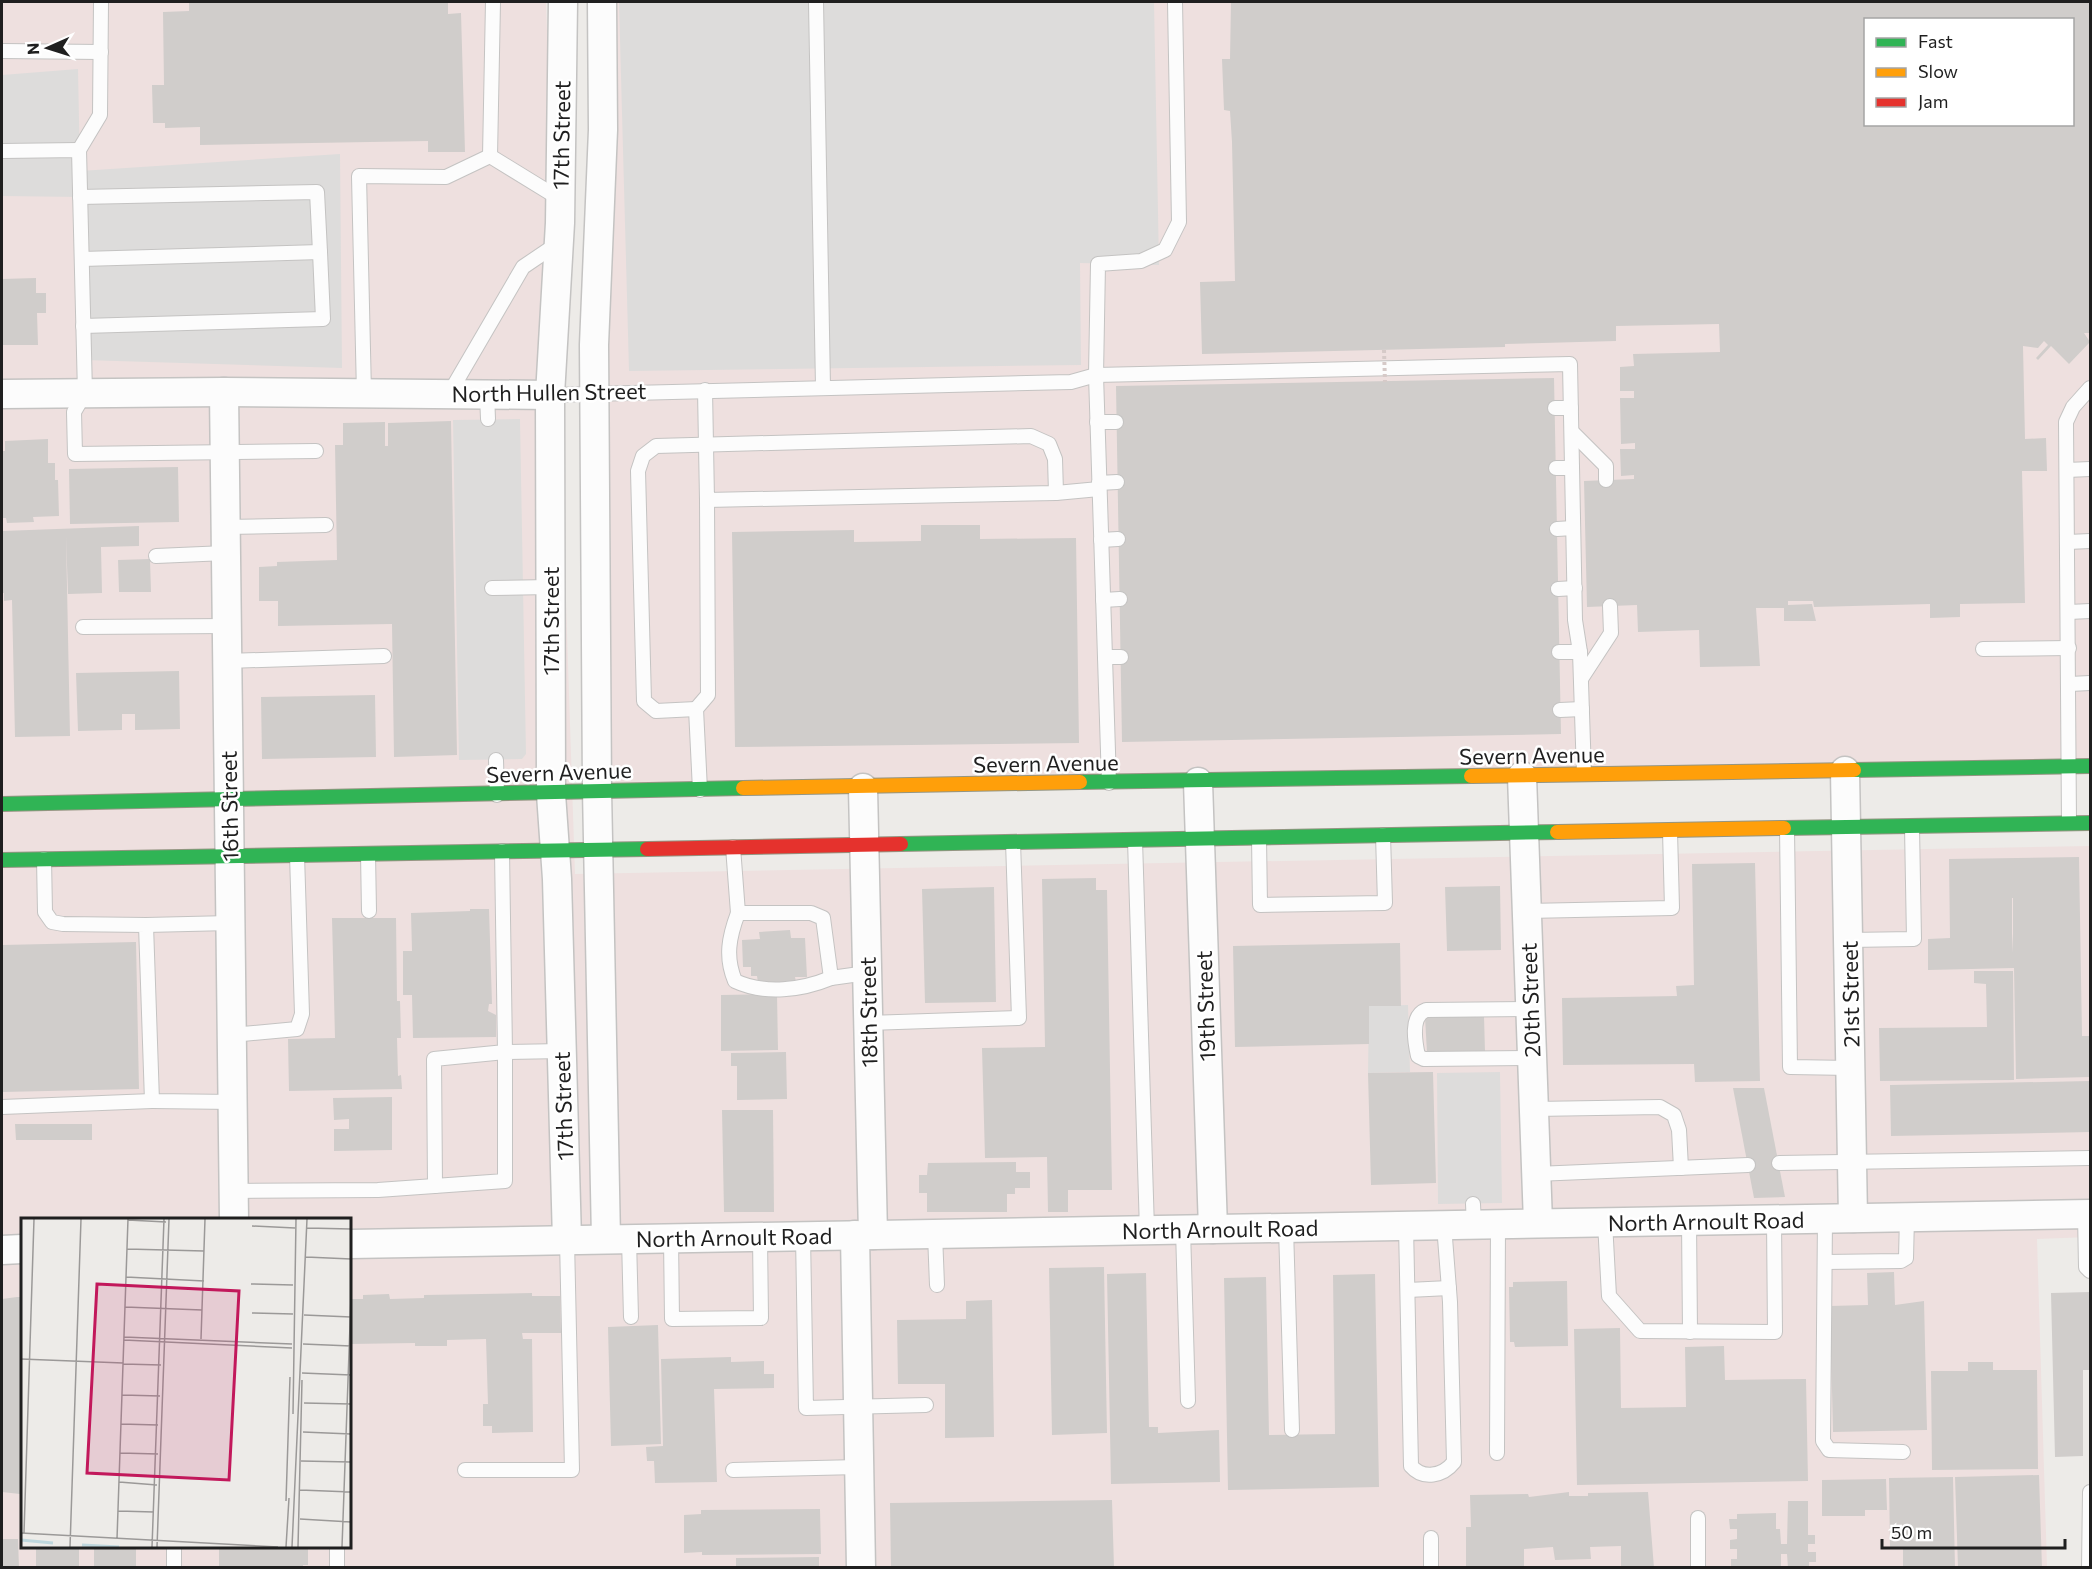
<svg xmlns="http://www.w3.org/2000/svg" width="2092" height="1569" font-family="Commissioner,sans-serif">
<rect width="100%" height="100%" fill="#edebe8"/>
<g fill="#eee0df" fill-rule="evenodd">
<path d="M2 2H546L575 874 2090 846V1237L2037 1239 2047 1567 2 1568ZM22 1220H350V1546H22Z"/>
<path d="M593 2H2090V765L597 790ZM1866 20H2072V124H1866Z"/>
</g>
<g fill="#dddcdb">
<polygon points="619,2 1154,2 1159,265 1080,263 1081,365 629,371"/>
<polygon points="78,69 80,171 340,154 342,368 84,360 80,197 2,196 2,75"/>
<polygon points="520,419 526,754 522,759 459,760 453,420"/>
<polygon points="1408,1005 1410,1072 1368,1073 1369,1006"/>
<polygon points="1500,1072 1502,1203 1438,1204 1437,1073"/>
</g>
<g fill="#d0cdcb" fill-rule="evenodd">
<polygon points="189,2 448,2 448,14 461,13 465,152 428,152 428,141 200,145 200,127 165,128 165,123 153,123 152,85 164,85 163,12 189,11"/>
<path d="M1231 2H2090V333H2084L2090 342 2069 364 2051 346 2038 360 2036 358 2048 345 2044 341 2038 348 2023 346 2025 439 2046 438 2047 471H2022L2025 603 1960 604V617L1930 618V604L1814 607 1813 601H1788V605L1812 604 1816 621H1784V608H1756L1760 666 1700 667 1699 630 1638 632 1637 605 1587 607 1584 481 1634 479V475L1621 476 1620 449H1635V443L1621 444 1620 398H1634V391H1620V367L1634 366 1633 354 1720 352 1719 324 1616 326V341L1505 344V347L1202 354 1200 282 1235 281 1232 142 1230 111 1224 110 1222 59H1230ZM1866 20H2072V124H1866Z"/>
<polygon points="36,278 36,293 46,293 46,313 37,313 38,345 2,345 2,279"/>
<polygon points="1554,378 1561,734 1122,742 1116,386"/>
<polygon points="451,421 457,755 394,757 392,624 278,626 278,601 259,601 259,567 277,566 277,562 337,560 335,445 343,445 343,423 385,422 385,446 388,446 388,423"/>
<polygon points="48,439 48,463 55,463 55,480 58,480 59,516 33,517 34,522 7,523 6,518 2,518 2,451 5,451 5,441"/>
<polygon points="178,467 179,522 70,524 69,469"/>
<polygon points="921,525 980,525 980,539 1076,538 1079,743 735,747 732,532 854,530 854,542 921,541"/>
<polygon points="139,526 139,546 101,547 102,593 68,594 66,536 70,736 15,737 12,600 4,601 4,593 2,593 2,531"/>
<polygon points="150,559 151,592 119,592 118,560"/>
<polygon points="179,671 180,729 135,730 135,714 122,714 122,730 78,731 76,673"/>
<polygon points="375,695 376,757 262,759 261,697"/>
<path d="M2079 857 2082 1036H2090V1077L2016 1079 2014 968 1928 970V939L1950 938 1949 859ZM2012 898H2013V953L2012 933Z"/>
<polygon points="1755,863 1760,1081 1695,1082 1694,1064 1563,1065 1562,998 1677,996 1676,986 1694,985 1692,864"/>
<polygon points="1096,878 1096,890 1107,890 1112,1190 1068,1190 1068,1212 1048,1212 1047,1157 985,1158 982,1048 1045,1047 1042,879"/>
<polygon points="1500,886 1501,950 1447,951 1445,887"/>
<polygon points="994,887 996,1002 925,1003 922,889"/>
<polygon points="470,909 489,909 492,1004 489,1004 488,1011 496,1015 496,1037 413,1038 412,995 403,995 403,951 412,951 411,913 470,911"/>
<polygon points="332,918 396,918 397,1001 400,1001 401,1038 397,1038 398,1076 401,1075 402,1089 289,1091 288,1039 335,1038"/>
<polygon points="790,930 791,938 805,938 807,977 795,977 796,982 758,983 757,976 751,976 751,967 743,967 742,940 760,939 759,932"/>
<polygon points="136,942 139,1089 2,1092 2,945"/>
<polygon points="1400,943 1401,1006 1369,1006 1369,1044 1235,1047 1233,946"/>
<polygon points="1974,971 2013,971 2014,1080 1880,1081 1879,1028 1987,1027 1986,984 1974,983"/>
<polygon points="777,994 778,1050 721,1051 721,995"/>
<polygon points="1484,1016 1485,1052 1427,1053 1425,1017"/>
<polygon points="786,1052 787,1099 737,1100 737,1066 731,1066 731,1053"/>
<polygon points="1433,1072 1436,1183 1371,1185 1368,1073"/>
<polygon points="2090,1081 2090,1132 1891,1136 1890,1085"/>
<polygon points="1733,1088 1764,1088 1785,1197 1754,1198"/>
<polygon points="392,1097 392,1150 334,1151 334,1129 349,1129 349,1119 334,1120 333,1098"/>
<polygon points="722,1110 773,1110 774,1212 724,1212"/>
<polygon points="15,1124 92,1124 92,1140 16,1140"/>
<polygon points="1016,1162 1016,1172 1030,1172 1030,1188 1015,1188 1015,1194 1007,1194 1007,1212 927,1212 927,1193 919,1193 919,1175 927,1175 928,1163"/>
<polygon points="1104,1267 1107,1433 1052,1435 1049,1268"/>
<polygon points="1894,1272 1895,1305 1924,1301 1927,1430 1833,1432 1830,1306 1868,1305 1867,1273"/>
<polygon points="1146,1273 1149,1427 1158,1427 1158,1433 1219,1430 1220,1482 1111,1484 1107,1274"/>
<polygon points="1375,1274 1379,1487 1228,1490 1224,1278 1266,1277 1269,1435 1335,1434 1333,1275"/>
<polygon points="1567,1281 1568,1346 1515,1347 1514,1342 1510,1342 1509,1287 1513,1287 1513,1282"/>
<polygon points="2090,1292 2090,1370 2083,1370 2083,1456 2055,1457 2051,1293"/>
<polygon points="532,1293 532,1296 560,1296 561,1333 522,1333 523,1339 532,1339 533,1432 492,1433 492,1426 483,1426 483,1404 488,1404 486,1339 447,1340 447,1346 415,1346 415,1343 350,1344 350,1299 363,1299 363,1295 389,1294 390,1299 424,1298 424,1295"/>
<polygon points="17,1297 22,1297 22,1494 20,1494 2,1492 2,1299"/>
<polygon points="992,1300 994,1437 945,1438 945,1384 898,1384 897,1320 966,1319 966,1301"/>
<polygon points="658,1325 661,1444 611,1446 608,1327"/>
<polygon points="1620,1328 1621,1408 1686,1407 1685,1347 1724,1346 1725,1380 1806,1379 1808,1481 1577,1485 1574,1329"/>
<polygon points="731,1357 731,1362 764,1361 764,1374 774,1374 774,1388 714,1389 717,1482 655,1483 654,1461 647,1461 646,1447 663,1446 661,1359"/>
<polygon points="1968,1362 1993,1362 1993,1370 2037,1370 2038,1469 1932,1470 1931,1371 1968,1371"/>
<polygon points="2039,1475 2042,1568 1958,1568 1955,1477"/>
<polygon points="1953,1477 1955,1568 1903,1568 1903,1547 1890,1547 1889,1478"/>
<polygon points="1886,1479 1887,1510 1865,1510 1865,1516 1822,1516 1822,1480"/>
<polygon points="1569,1492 1569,1496 1588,1496 1588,1493 1648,1492 1654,1568 1621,1568 1621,1546 1590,1547 1591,1559 1555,1560 1553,1547 1524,1549 1524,1568 1466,1568 1466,1527 1471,1527 1470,1495 1528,1494 1529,1497"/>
<polygon points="1112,1500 1114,1568 891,1568 890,1503"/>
<polygon points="1788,1501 1808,1501 1808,1535 1815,1535 1815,1544 1808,1544 1808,1552 1816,1552 1816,1562 1809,1562 1809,1568 1788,1568 1787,1554 1781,1554 1781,1568 1731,1568 1731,1559 1737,1559 1737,1549 1730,1549 1730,1540 1737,1539 1737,1529 1730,1529 1729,1519 1737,1519 1737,1514 1776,1513 1776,1529 1780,1529 1781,1544 1787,1544"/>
<polygon points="820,1509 821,1554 702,1555 702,1552 684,1553 684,1515 701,1514 701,1510"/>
<polygon points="2,1539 18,1539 19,1568 2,1568"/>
<rect x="36" y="1546" width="43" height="22"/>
<rect x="94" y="1546" width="42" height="22"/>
<polygon points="308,1546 308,1565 303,1565 303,1568 219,1566 219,1547"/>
<polygon points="819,1557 819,1568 736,1568 736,1558"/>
</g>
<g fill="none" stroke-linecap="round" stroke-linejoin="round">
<defs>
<g id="lane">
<polyline points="816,2 823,387"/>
<polyline points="2,51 101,52"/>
<polyline points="79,150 100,115 101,2"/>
<polyline points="2,151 79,150 85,393 74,412 75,454 316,451"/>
<polyline points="490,156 493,2"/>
<polyline points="490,156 560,199"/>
<polyline points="80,197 317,192 320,252"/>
<polyline points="82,259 320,252 323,319 83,326"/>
<polyline points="705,390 707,500 1056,493 1099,489"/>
<polyline points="364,393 359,176 446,177 490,156"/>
<polyline points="449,394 523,267 557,244"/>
<polyline points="487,394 488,419"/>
<polyline points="550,395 1071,382 1096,375 1570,364 1575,620 1580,652 1584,774"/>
<polyline points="1555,408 1571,408"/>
<polyline points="1097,422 1116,422"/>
<polyline points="1572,432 1606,466 1606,480"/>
<polyline points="1556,468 1572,468"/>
<polyline points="2067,470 2090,469"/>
<polyline points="1099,483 1117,482"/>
<polyline points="225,527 326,525"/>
<polyline points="1557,529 1573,528"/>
<polyline points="1101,540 1118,539"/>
<polyline points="2068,542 2090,541"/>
<polyline points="156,556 226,553"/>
<polyline points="492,588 550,587"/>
<polyline points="1558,589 1575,588"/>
<polyline points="1103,600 1120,599"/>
<polyline points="2069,612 2090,611"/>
<polyline points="83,627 227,626"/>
<polyline points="1983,649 2069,648"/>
<polyline points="1559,652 1580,652"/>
<polyline points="1105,657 1121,657"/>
<polyline points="227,661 384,656"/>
<polyline points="1581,679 1611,633 1610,606"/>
<polyline points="2070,684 2090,683"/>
<polyline points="696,709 656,711 644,701 638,471 643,456 656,446 1031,436 1049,444 1055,459 1056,493"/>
<polyline points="1560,710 1582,709"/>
<polyline points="496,760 497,795"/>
<polyline points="1109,783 1096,375 1098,264 1141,261 1165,250 1179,222 1175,2"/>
<polyline points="700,790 696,709 708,695 707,500"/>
<polyline points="2069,823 2066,422 2073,407 2090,388"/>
<polyline points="1787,828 1790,1067 1851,1068"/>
<polyline points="1259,838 1260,905 1385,903 1383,835"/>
<polyline points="1135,840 1147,1230"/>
<polyline points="733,847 738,913 811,913 823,918 831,978 867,973"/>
<polyline points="368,854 369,911"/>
<polyline points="44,859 45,912 52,922 63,924 146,925 152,1101 233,1102"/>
<polyline points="1527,911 1672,908 1670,831"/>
<path d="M738 913C729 937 725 957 735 981 765 995 802 990 831 978"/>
<polyline points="146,925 230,923"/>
<polyline points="1849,940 1914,939 1912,827"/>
<path d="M1530 1009 1426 1010C1410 1016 1415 1042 1418 1056L1424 1059 1532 1058"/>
<polyline points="868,1023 1019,1018 1013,842"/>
<polyline points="232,1035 297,1029 302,1014 297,855"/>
<polyline points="2,1107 152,1101"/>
<polyline points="1534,1109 1660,1107 1674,1115 1679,1130 1681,1168"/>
<polyline points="1779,1163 2090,1158"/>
<polyline points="1536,1174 1748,1165"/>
<polyline points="435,1186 434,1059 505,1052 502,851"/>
<polyline points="234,1191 378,1190 505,1181 505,1052 562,1051"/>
<polyline points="1473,1204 1474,1225"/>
<polyline points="2085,1214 2086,1267 2090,1271"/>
<polyline points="1825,1219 1823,1441 1829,1450 1903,1452"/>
<polyline points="1689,1221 1690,1332"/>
<polyline points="1605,1222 1609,1296 1640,1331 1775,1332 1774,1220"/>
<path d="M1406 1226 1411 1466C1423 1480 1443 1476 1454 1462L1450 1302 1444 1225"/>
<polyline points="1286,1228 1292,1430"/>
<polyline points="1183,1230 1188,1401"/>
<polyline points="935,1234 937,1285"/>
<polyline points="803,1236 806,1408 926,1405"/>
<polyline points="671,1238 672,1319 761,1318 760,1237"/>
<polyline points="629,1239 631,1317"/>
<polyline points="1825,1262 1901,1261 1906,1258 1907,1217"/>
<polyline points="1408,1290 1449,1288"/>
<polyline points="1497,1453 1498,1224"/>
<polyline points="465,1470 572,1470 567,1240"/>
<polyline points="733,1470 859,1467"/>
<polyline points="1698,1518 1698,1568"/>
<polyline points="1431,1538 1431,1568"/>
<polyline points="174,1546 174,1568"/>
<polyline points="337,1546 337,1568"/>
<polyline points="2089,1568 2090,1492"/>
</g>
<g id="street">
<polyline points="563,2 560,223 550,395 551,794 557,879 567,1240"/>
<polyline points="602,2 603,130 594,345 597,790 606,1239"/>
<polyline points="224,392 234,1220"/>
<polyline points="2,394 224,392 550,395"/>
<polyline points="1845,771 1853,1218"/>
<polyline points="1522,776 1538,1223"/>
<polyline points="1198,782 1213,1229"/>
<polyline points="863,788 873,1235"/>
<polyline points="855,1235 861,1568"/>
<polyline points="350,1244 2090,1214"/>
<polyline points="2,1250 22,1249"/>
</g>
<g id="fast">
<polyline points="1854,770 2090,766"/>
<polyline points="1080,782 1471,776"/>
<polyline points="2,804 743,788"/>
<polyline points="1784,828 2090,823"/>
<polyline points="901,844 1557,832"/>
<polyline points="2,860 647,849"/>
</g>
<g id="slow">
<polyline points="1471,776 1854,770"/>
<polyline points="743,788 1080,782"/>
<polyline points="1557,832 1784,828"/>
</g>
<polyline id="jam" points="647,849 901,844"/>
</defs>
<use href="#lane" stroke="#c4c3c2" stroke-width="16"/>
<use href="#street" stroke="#c4c3c2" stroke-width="31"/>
<use href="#fast" stroke="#949582" stroke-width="16"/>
<use href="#slow" stroke="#949582" stroke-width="16"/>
<use href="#jam" stroke="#949582" stroke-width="16"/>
<use href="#lane" stroke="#fcfcfc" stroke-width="14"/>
<use href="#street" stroke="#fcfcfc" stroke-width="28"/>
<use href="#fast" stroke="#30b455" stroke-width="14"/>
<use href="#slow" stroke="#ff9f0a" stroke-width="14"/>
<use href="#jam" stroke="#e5322d" stroke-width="14"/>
<polyline stroke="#d6cac8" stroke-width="4" stroke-dasharray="3 3" stroke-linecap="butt" points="1384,350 1385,382"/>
</g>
<g text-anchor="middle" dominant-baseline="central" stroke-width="5" stroke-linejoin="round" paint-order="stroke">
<g font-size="22" fill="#1f1f1f" stroke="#fff">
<text transform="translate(561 135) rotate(-89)">17th Street</text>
<text transform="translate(549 392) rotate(-1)">North Hullen Street</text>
<text transform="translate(550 621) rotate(-90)">17th Street</text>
<text transform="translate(1532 755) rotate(-1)">Severn Avenue</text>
<text transform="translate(1046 763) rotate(-1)">Severn Avenue</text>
<text transform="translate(559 772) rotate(-2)">Severn Avenue</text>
<text transform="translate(229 806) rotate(-91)">16th Street</text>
<text transform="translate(1850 994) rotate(-91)">21st Street</text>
<text transform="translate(1530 1000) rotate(-92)">20th Street</text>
<text transform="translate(1205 1006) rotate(-92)">19th Street</text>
<text transform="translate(868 1012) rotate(-91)">18th Street</text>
<text transform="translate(563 1106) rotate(-92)">17th Street</text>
<text transform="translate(1706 1221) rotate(-1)">North Arnoult Road</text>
<text transform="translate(1220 1229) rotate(-1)">North Arnoult Road</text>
<text transform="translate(734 1237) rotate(-1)">North Arnoult Road</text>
</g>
</g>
<g transform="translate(21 1218)">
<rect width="330" height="330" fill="#edebe8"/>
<path fill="none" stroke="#bfd7dd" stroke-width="3" d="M0 322 32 325M61 327 98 329"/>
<path fill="none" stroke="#9b9998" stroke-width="1.5" d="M107 2 145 4M231 8 274 10M286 10 330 11M106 31 183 33M285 39 330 41M105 59 183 63M230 66 272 67M104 89 181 92M231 95 272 96M283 97 330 99M103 119 271 126M180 121 184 1M103 122 271 130M282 126 330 128M0 141 102 145M102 146 140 147M281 155 330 157M101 177 139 178M283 185 330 186M272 196 275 1M100 206 137 207M282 214 330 216M99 235 137 236M280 243 330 244M98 264 136 267M279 272 330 274M265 283 269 159M97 293 133 294M279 301 330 304M0 315 257 329M3 315 13 1M96 321 107 1M49 329 60 1M131 329 143 1M136 329 148 1M265 329 268 280M271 329 286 1M277 329 281 162M321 329 330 79"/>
<path fill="#c2185b" fill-opacity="0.15" stroke="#c2185b" stroke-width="3" d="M76 66 218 73 208 262 66 255Z"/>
<rect width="330" height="330" fill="none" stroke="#1f1f1f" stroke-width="3"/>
</g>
<rect width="2092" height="1569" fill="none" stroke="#1f1f1f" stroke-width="6"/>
<rect x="1864" y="18" width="210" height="108" fill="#ffffff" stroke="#a5a5a5" stroke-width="1.5"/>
<rect x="1876" y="38" width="30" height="9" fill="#30b455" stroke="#a5a5a5" stroke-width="1.5"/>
<text x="1918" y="48" font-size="18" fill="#1f1f1f">Fast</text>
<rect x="1876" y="68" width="30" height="9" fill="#ff9f0a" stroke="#a5a5a5" stroke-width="1.5"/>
<text x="1918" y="78" font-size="18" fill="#1f1f1f">Slow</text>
<rect x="1876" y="98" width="30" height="9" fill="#e5322d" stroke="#a5a5a5" stroke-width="1.5"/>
<text x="1918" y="108" font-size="18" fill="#1f1f1f">Jam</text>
<g transform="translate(48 48) rotate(267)" stroke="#ffffff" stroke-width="4.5" paint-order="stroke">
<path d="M0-4.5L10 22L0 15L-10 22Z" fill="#1f1f1f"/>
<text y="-9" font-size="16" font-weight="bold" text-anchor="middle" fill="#1f1f1f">N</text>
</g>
<path d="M1882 1539v9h183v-9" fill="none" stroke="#1f1f1f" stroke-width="3"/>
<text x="1891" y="1539" font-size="18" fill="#1f1f1f" stroke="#ffffff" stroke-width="4.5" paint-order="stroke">50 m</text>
</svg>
